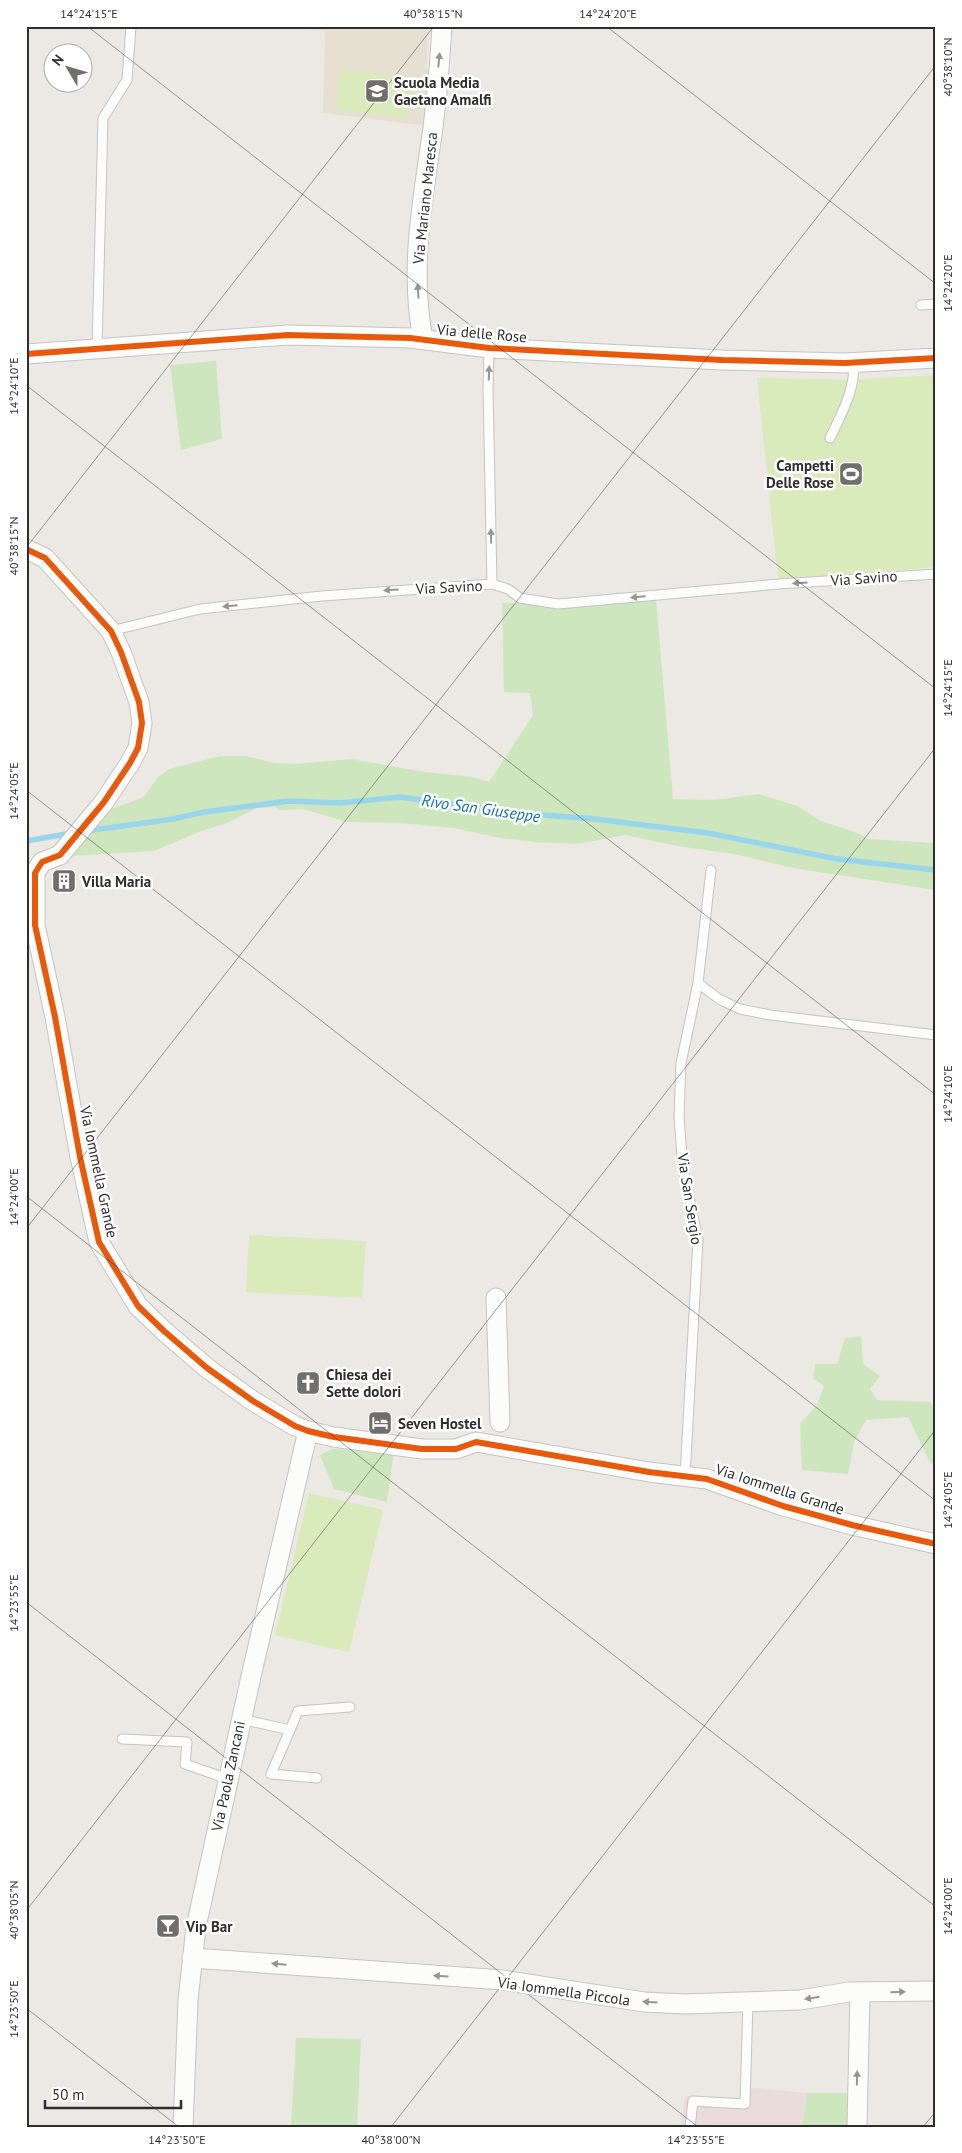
<svg xmlns="http://www.w3.org/2000/svg" width="962" height="2153" font-family="'PT Sans',sans-serif">
<rect width="100%" height="100%" fill="#ece8e4"/>
<polygon fill="#e6e0d3" points="269,26 429,26 426,69 433,69 427,126 323,113 325,31"/>
<polygon fill="#e9dcdb" points="755,2088 807,2093 802,2127 681,2127 685,2096 741,2099 750,2089"/>
<g fill="#cee6be">
<polygon points="216,361 222,439 181,450 170,365"/>
<polygon points="656,599 673,799 715,800 758,794 798,806 821,821 852,831 869,839 936,843 936,890 793,868 734,854 677,846 625,835 577,844 535,842 495,837 454,828 401,823 347,822 303,809 280,810 275,807 257,808 227,823 199,832 154,851 70,856 106,811 144,797 157,778 169,769 220,756 246,756 275,763 295,764 351,759 425,772 473,777 489,782 533,715 530,693 504,692 502,603 519,603 558,608"/>
<polygon points="861,1336 863,1364 880,1376 870,1389 877,1400 930,1402 936,1411 936,1463 931,1464 908,1417 866,1420 854,1442 848,1474 802,1470 800,1424 817,1405 824,1386 813,1378 815,1364 837,1364 845,1338"/>
<polygon points="333,1449 394,1452 387,1502 334,1489 320,1455"/>
<polygon points="296,2038 361,2039 357,2127 291,2127"/>
<polygon points="807,2093 853,2093 852,2127 802,2127"/>
</g>
<g fill="#d9eabb">
<polygon points="341,69 411,78 406,117 336,109"/>
<polygon points="936,375 936,567 778,580 757,378 847,380"/>
<polygon points="249,1235 366,1241 362,1298 246,1292"/>
<polygon points="309,1493 383,1510 349,1652 275,1635"/>
</g>
<g fill="none" stroke-linecap="round" stroke-linejoin="round">
<g stroke="#99d6ec" stroke-width="5.5">
<polyline points="86,831 173,819 204,812 289,801 340,803 400,797 517,813 595,819 708,833 837,859 936,870"/>
<polyline points="26,841 72,833"/>
</g>
<defs>
<g id="lane">
<polyline points="921,305 936,304"/>
<polyline points="97,348 103,118 127,80 131,26"/>
<polyline points="489,348 488,390 492,584"/>
<path d="M830 438C842 413 855 390 854 362"/>
<polyline points="111,631 200,609 322,596 492,584 508,589 520,598 558,604 779,584 936,574"/>
<polyline points="698,983 711,870"/>
<polyline points="685,1477 698,1240 683,1169 679,1117 681,1063 698,983 719,999 740,1009 770,1015 936,1035"/>
<polyline points="241,1719 290,1730 298,1711 350,1707"/>
<polyline points="290,1730 271,1774 317,1778"/>
<polyline points="122,1739 187,1742 185,1764 228,1779"/>
<polyline points="690,2127 693,2101 745,2104 748,2002"/>
</g>
<g id="street">
<path d="M423 339C409 269 423 198 433 128 437 95 440 60 442 26"/>
<polyline points="26,354 288,335 410,338 489,348 722,360 845,363 936,358"/>
<polyline points="26,549 45,558 111,631 121,652 139,702 142,723 138,748 130,763 104,802 60,855 42,862 35,873 35,925 55,1017 80,1157 99,1242 138,1306 164,1331 207,1368 253,1401 295,1426 308,1431 334,1437 422,1449 456,1449 476,1442 649,1472 707,1479 783,1506 852,1525 936,1544"/>
<polyline points="496,1298 500,1422"/>
<polyline points="192,1958 503,1980 644,2002 685,2004 800,2000 849,1992 936,1991"/>
<polyline points="183,2127 188,2000 196,1927 252,1672 308,1431"/>
<polyline points="857,2127 860,1993"/>
</g>
</defs>
<use href="#lane" stroke="#c5c4c5" stroke-width="11"/>
<use href="#street" stroke="#c5c4c5" stroke-width="21"/>
<use href="#lane" stroke="#fcfcfb" stroke-width="9"/>
<use href="#street" stroke="#fcfcfb" stroke-width="19"/>
<defs>
<g id="cycleway">
<polyline points="26,354 288,335 410,338 489,348 722,360 845,363 936,358"/>
<polyline points="26,549 45,558 111,631 121,652 139,702 142,723 138,748 130,763 104,802 60,855 42,862 35,873 35,925 55,1017 80,1157 99,1242 138,1306 164,1331 207,1368 253,1401 295,1426 308,1431 334,1437 422,1449 456,1449 476,1442 649,1472 707,1479 783,1506 852,1525 936,1544"/>
</g>
</defs>
<use href="#cycleway" stroke="#fff" stroke-width="9"/>
<use href="#cycleway" stroke="#e8590c" stroke-width="6"/>
</g>
<defs><path id="oneway-solid" d="M-6-.8H1V-3.2L6.5 0L1 3.2V.8H-6Z" transform="scale(1.25)"/></defs>
<g fill="#959594">
<use href="#oneway-solid" transform="translate(439 60) rotate(-84)"/>
<use href="#oneway-solid" transform="translate(418 291) rotate(-94)"/>
<use href="#oneway-solid" transform="translate(489 373) rotate(-88)"/>
<use href="#oneway-solid" transform="translate(491 536) rotate(-91)"/>
<use href="#oneway-solid" transform="translate(800 583) rotate(176)"/>
<use href="#oneway-solid" transform="translate(391 590) rotate(177)"/>
<use href="#oneway-solid" transform="translate(638 597) rotate(175)"/>
<use href="#oneway-solid" transform="translate(230 606) rotate(175)"/>
<use href="#oneway-solid" transform="translate(279 1964) rotate(-175)"/>
<use href="#oneway-solid" transform="translate(441 1976) rotate(-176)"/>
<use href="#oneway-solid" transform="translate(898 1992) rotate(-2)"/>
<use href="#oneway-solid" transform="translate(812 1998) rotate(171)"/>
<use href="#oneway-solid" transform="translate(650 2002) rotate(-176)"/>
<use href="#oneway-solid" transform="translate(857 2078) rotate(-89)"/>
</g>
<path fill="none" stroke="#2e2e2e" stroke-width="1" stroke-opacity="0.45" d="M87 26 936 689M606 26 936 284M26 385 936 1095M26 548 434 26M26 790 936 1501M26 1196 936 1907M26 1229 936 65M26 1602 698 2127M26 1911 936 747M26 2008 179 2127M391 2127 936 1429M923 2127 936 2111"/>
<defs>
<symbol id="school-square" viewBox="-11 -11 22 22"><rect x="-9" y="-9" width="18" height="18" rx="4" fill="#706f6e" stroke="#fff"/><path d="M0-5L7-2L0 1L-7-2ZM-4 1L0 2.5L4 1V4Q0 6-4 4Z" fill="#fff"/></symbol>
<symbol id="stadium-square" viewBox="-11 -11 22 22"><rect x="-9" y="-9" width="18" height="18" rx="4" fill="#706f6e" stroke="#fff"/><path d="M0-5a6.5 5 0 1 0 0 10a6.5 5 0 1 0 0-10ZM-3.5-1.8h7v3.6h-7Z" fill="#fff"/></symbol>
<symbol id="building-square" viewBox="-11 -11 22 22"><rect x="-9" y="-9" width="18" height="18" rx="4" fill="#706f6e" stroke="#fff"/><path d="M-4-6H4V6H1V3H-1V6H-4ZM-2.5-4.3h1.7v1.8h-1.7ZM.8-4.3h1.7v1.8H.8ZM-2.5-1h1.7V.8h-1.7ZM.8-1h1.7V.8H.8Z" fill="#fff"/></symbol>
<symbol id="church-square" viewBox="-11 -11 22 22"><rect x="-9" y="-9" width="18" height="18" rx="4" fill="#706f6e" stroke="#fff"/><path d="M-1.2-6h2.4v3.5h3.3v2.4h-3.3V6h-2.4V-.1h-3.3v-2.4h3.3Z" fill="#fff"/></symbol>
<symbol id="hotel-square" viewBox="-11 -11 22 22"><rect x="-9" y="-9" width="18" height="18" rx="4" fill="#706f6e" stroke="#fff"/><path d="M-6-4.5h1.5V1H6V5H4.5V3h-9V5H-6ZM-4 0a1.8 1.8 0 1 1 3.6 0ZM.5 0V-2.5h3Q6-2.5 6 0Z" fill="#fff"/></symbol>
<symbol id="bar-square" viewBox="-11 -11 22 22"><rect x="-9" y="-9" width="18" height="18" rx="4" fill="#706f6e" stroke="#fff"/><path d="M-6-5H6L.8 .8V4.5H3.5V6h-7V4.5H-.8V.8Z" fill="#fff"/></symbol>
</defs>
<g fill-rule="evenodd">
<use href="#school-square" x="363" y="77" width="28" height="28"/>
<use href="#stadium-square" x="837" y="460" width="28" height="28"/>
<use href="#building-square" x="50" y="867" width="28" height="28"/>
<use href="#church-square" x="294" y="1369" width="28" height="28"/>
<use href="#hotel-square" x="366" y="1409" width="28" height="28"/>
<use href="#bar-square" x="154" y="1912" width="28" height="28"/>
</g>
<g text-anchor="middle" dominant-baseline="central" stroke-width="5" stroke-linejoin="round" paint-order="stroke">
<g font-size="15" font-weight="bold" fill="#2e2e2e" stroke="#fff" text-anchor="start">
<text x="394" y="82">Scuola Media<tspan x="394" dy="17">Gaetano Amalfi</tspan></text>
<text x="834" y="465" text-anchor="end">Campetti<tspan x="834" dy="17">Delle Rose</tspan></text>
<text x="82" y="881">Villa Maria</text>
<text x="326" y="1374">Chiesa dei<tspan x="326" dy="17">Sette dolori</tspan></text>
<text x="398" y="1423">Seven Hostel</text>
<text x="186" y="1926">Vip Bar</text>
</g>
<g font-size="15" fill="#2e2e2e" stroke="#fff">
<text transform="translate(425 198) rotate(-84)">Via Mariano Maresca</text>
<text transform="translate(482 333) rotate(5)">Via delle Rose</text>
<text transform="translate(864 578) rotate(-4)">Via Savino</text>
<text transform="translate(449 587) rotate(-3)">Via Savino</text>
<text transform="translate(99 1172) rotate(78)">Via Iommella Grande</text>
<text transform="translate(690 1199) rotate(81)">Via San Sergio</text>
<text transform="translate(780 1489) rotate(18)">Via Iommella Grande</text>
<text transform="translate(228 1776) rotate(-78)">Via Paola Zancani</text>
<text transform="translate(564 1991) rotate(8)">Via Iommella Piccola</text>
</g>
<g font-size="16" font-style="italic" fill="#0d6fa3" stroke="#fff">
<text transform="translate(481 808) rotate(8)">Rivo San Giuseppe</text>
</g>
</g>
<rect width="962" height="2153" fill="none" stroke="#ffffff" stroke-width="55"/>
<g transform="translate(68 68) rotate(308)"><circle r="24" fill="#ffffff" stroke="#ababab"/>
<path d="M0-4L9 19L0 12L-9 19Z" fill="#706f6e"/>
<text y="-8" font-size="14" font-weight="bold" text-anchor="middle" fill="#2e2e2e">N</text>
</g>
<path d="M45 2100v8h136v-8" fill="none" stroke="#2e2e2e" stroke-width="2.5"/>
<text x="52" y="2100" font-size="15" fill="#2e2e2e" stroke="#ffffff" stroke-width="4" paint-order="stroke">50 m</text>
<rect x="28" y="28" width="906" height="2098" fill="none" stroke="#2e2e2e" stroke-width="2"/>
<g font-size="12" text-anchor="middle" fill="#2e2e2e">
<text x="89" y="18">14°24'15"E</text>
<text x="433" y="18">40°38'15"N</text>
<text x="608" y="18">14°24'20"E</text>
<text transform="translate(948 67) rotate(-90)" y="4">40°38'10"N</text>
<text transform="translate(948 283) rotate(-90)" y="4">14°24'20"E</text>
<text transform="translate(14 386) rotate(-90)" y="4">14°24'10"E</text>
<text transform="translate(14 546) rotate(-90)" y="4">40°38'15"N</text>
<text transform="translate(948 688) rotate(-90)" y="4">14°24'15"E</text>
<text transform="translate(14 791) rotate(-90)" y="4">14°24'05"E</text>
<text transform="translate(948 1094) rotate(-90)" y="4">14°24'10"E</text>
<text transform="translate(14 1197) rotate(-90)" y="4">14°24'00"E</text>
<text transform="translate(948 1500) rotate(-90)" y="4">14°24'05"E</text>
<text transform="translate(14 1603) rotate(-90)" y="4">14°23'55"E</text>
<text transform="translate(948 1906) rotate(-90)" y="4">14°24'00"E</text>
<text transform="translate(14 1910) rotate(-90)" y="4">40°38'05"N</text>
<text transform="translate(14 2009) rotate(-90)" y="4">14°23'50"E</text>
<text x="177" y="2144">14°23'50"E</text>
<text x="391" y="2144">40°38'00"N</text>
<text x="696" y="2144">14°23'55"E</text>
</g>
</svg>
